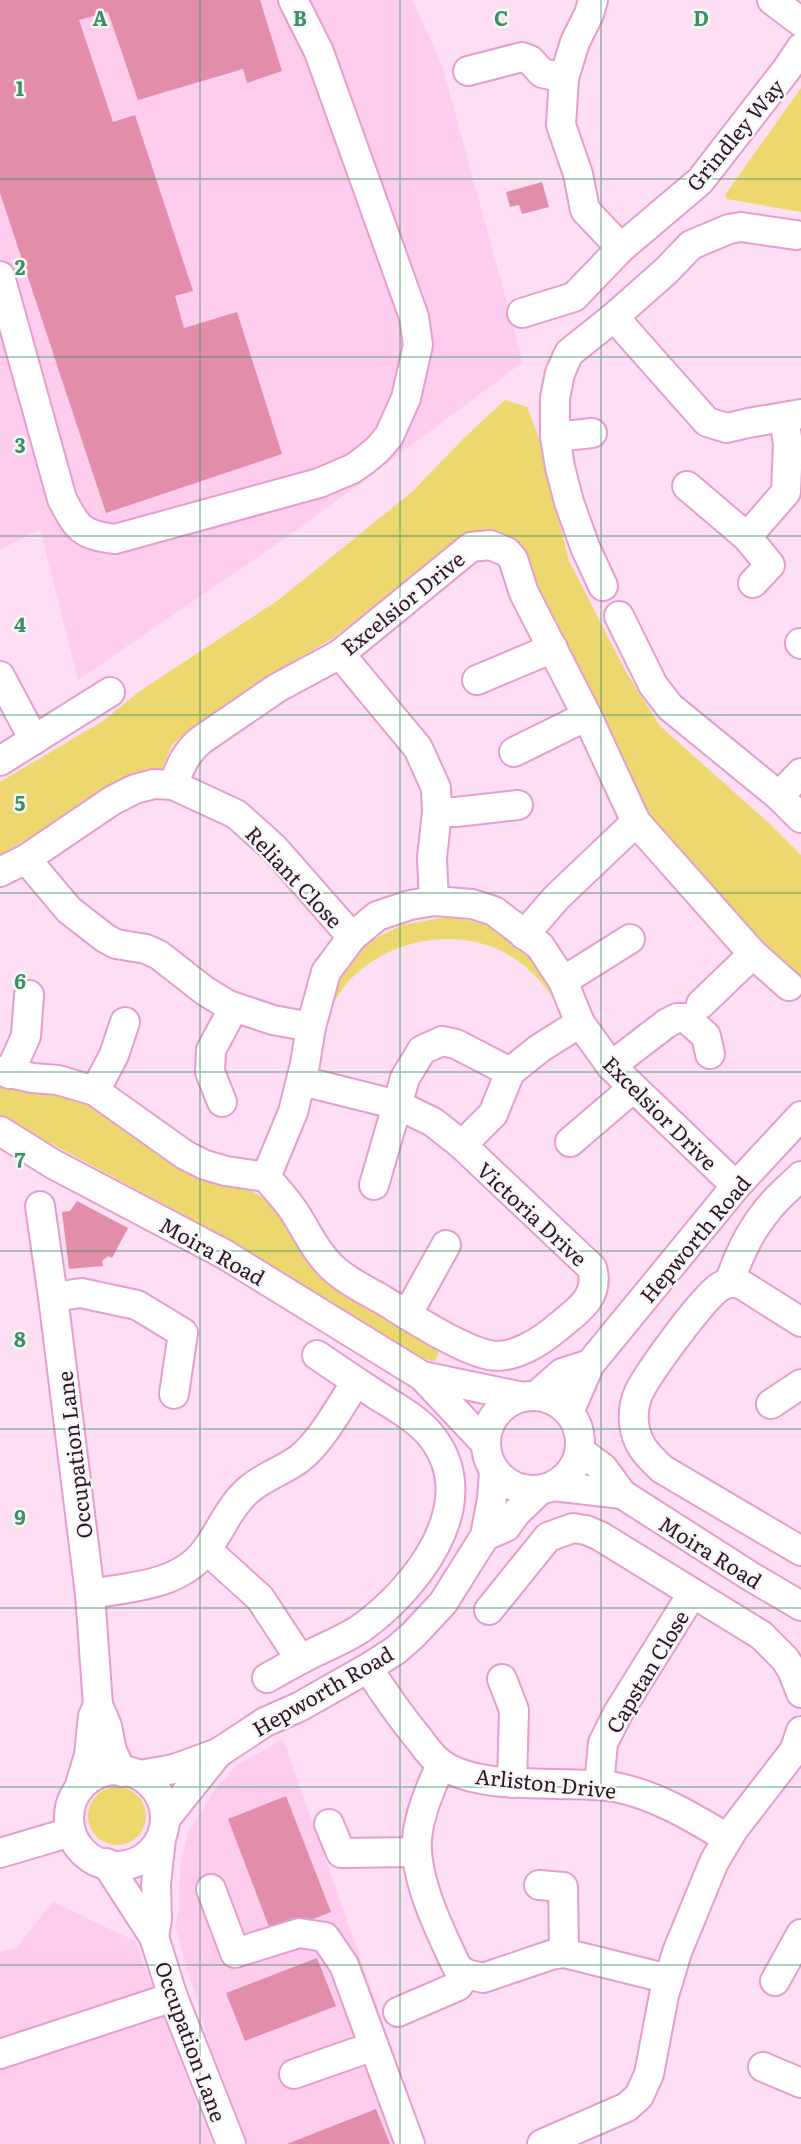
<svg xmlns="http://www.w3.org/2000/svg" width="801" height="2144" font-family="Literata,serif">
<rect width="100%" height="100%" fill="#fddef2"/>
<g fill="#fecced">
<polygon points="0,0 412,0 442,65 523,362 297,530 78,680 40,529 0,550"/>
<polygon points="283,1739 426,2144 248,2144 210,2046 175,1927 179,1910 180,1864 189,1830 217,1787 236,1766"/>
<polygon points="53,1902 135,1941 212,2144 0,2144 0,1952 16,1948"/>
</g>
<g fill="#ecd86e">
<polygon points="801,88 801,212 727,199 725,195"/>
<polygon points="505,400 527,407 537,432 569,561 627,674 660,726 770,824 801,855 801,985 721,897 639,802 541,609 520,544 498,531 479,533 436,558 333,638 260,681 184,734 172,745 162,769 113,788 0,855 0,782 103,721 140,691 277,601 412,492 465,437"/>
<path d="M441 918C482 918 522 934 544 971 552 985 556 1000 563 1014 547 986 526 961 495 948 446 928 384 942 348 982 339 992 333 1005 326 1017L331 989 354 954 370 941 402 925Z"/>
<polygon points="0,1081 74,1095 130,1128 184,1168 247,1189 281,1207 440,1349 435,1361 406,1356 286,1283 171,1208 0,1116"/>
<circle cx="117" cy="1816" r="29"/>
</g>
<g fill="#e28eaa">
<polygon points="0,0 260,0 282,71 247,83 243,69 138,100 108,12 79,20 113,122 135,115 193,291 175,296 184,328 237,312 282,454 106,513 0,193"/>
<polygon points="542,182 549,207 522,214 519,205 510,207 506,192"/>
<polygon points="77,1201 128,1228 112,1258 108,1256 102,1261 103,1266 69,1269 62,1212 70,1211"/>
<polygon points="286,1796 331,1912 272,1935 228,1819"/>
<polygon points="317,1958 336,2006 245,2041 226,1993"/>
<polygon points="376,2109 390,2144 287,2144"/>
</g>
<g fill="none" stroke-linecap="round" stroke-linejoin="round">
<defs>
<g id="minor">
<polyline points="593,0 589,14 575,42 564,78 561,125 578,174 585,210 621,248 700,181 787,69 801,48"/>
<polyline points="772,0 801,22"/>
<polyline points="468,71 522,57 530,60 542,73 564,78"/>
<path d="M0 276 62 499C77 528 81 535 115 539L319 483 352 469 365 460 378 449 389 436 406 398 418 345 414 317 319 52 293 0"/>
<polyline points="522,313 574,297 621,248"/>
<polyline points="614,317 707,422 727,428 748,423 801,414"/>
<polyline points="555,437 592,433"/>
<polyline points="687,486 747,537 786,492 788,444 784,417"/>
<polyline points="747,537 770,565 753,583"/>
<polyline points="603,586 585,547 569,502 560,467 555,437 555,398 560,373 569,353 614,317 666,271 691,245 729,229 741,227 796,235"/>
<polyline points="619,616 653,685 670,707 779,796 801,818"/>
<polyline points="800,643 801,644"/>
<polyline points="340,654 418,748 436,788 437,812 432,858 434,901"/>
<polyline points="0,676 34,740"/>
<polyline points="477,680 553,648"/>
<polyline points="514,752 587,716"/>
<polyline points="0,761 110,692"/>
<polyline points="173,785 236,814 274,848 352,937"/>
<polyline points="779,796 801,773"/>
<polyline points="437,812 456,812 518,805"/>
<polyline points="26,859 69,910 105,938 116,944 146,949 159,955 205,991 228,1005 273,1020 311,1027"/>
<path d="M0 872 26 859 113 800 135 789 154 784 173 785C180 767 186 752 201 740L277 688 340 654 471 547 490 545 507 552 513 559 524 593 587 716 636 822 753 954 789 986"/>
<polyline points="524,935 557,897 636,822"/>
<polyline points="563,981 630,939"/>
<polyline points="701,1004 753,954"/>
<polyline points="611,1066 667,1023 677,1018 686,1018 706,1036 710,1054"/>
<polyline points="0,1071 33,1078 58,1080 95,1091 185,1155 205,1165 226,1171 266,1177 293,1112 305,1064 311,1027 326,972 352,937 377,916 410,905 434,901 472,904 494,911 540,946 563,981 580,1023 611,1066 736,1186"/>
<polyline points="9,1074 26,1036 29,995"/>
<polyline points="95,1091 114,1055 125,1022"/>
<polyline points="222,1102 210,1072 211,1050 234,1007"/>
<polyline points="0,1131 53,1164 224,1254 422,1376 486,1444"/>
<polyline points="570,1142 633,1088"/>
<polyline points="462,1145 493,1114 510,1072 540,1048 580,1023"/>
<path d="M801 1176C789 1188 775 1199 765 1213 748 1234 738 1258 729 1283 728 1284 722 1285 721 1286 703 1297 649 1372 639 1392 635 1401 633 1413 634 1423 636 1444 647 1455 662 1469L801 1551"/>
<path d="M266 1177C276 1189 289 1202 297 1216 307 1232 314 1248 327 1262 342 1279 364 1289 383 1300 411 1317 458 1348 489 1355 513 1360 542 1341 559 1326 579 1310 600 1296 592 1268L462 1145 433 1122 398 1105 302 1081"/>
<polyline points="374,1185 405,1078 422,1050 442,1041 456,1044 510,1072"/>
<polyline points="40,1206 53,1297 90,1594 98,1705 107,1726 112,1751 122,1772"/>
<polyline points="729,1283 738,1283 744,1286 801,1322"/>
<polyline points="53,1297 81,1293 137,1305 183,1333 174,1394"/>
<polyline points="407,1315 446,1245"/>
<polyline points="422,1376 523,1397"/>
<polyline points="536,1396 562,1373 590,1364"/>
<circle cx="533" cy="1443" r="47"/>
<polyline points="771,1404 801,1384"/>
<polyline points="569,1412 590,1364 736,1186 801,1116"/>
<polyline points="580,1451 603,1468 622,1494 750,1576 801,1606"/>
<polyline points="553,1486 622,1494"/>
<polyline points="485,1536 506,1527 516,1513 540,1490"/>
<polyline points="207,1550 260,1598 300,1659"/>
<path d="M90 1594C130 1587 180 1586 206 1550 222 1529 230 1504 252 1487 266 1476 284 1470 299 1459 322 1441 340 1406 356 1382"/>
<polyline points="489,1610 548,1537 573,1528 586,1530 600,1536 761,1635 785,1659 792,1670 801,1693"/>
<path d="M368 1668C384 1693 400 1716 419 1739 425 1747 431 1756 440 1763 480 1793 566 1779 615 1787 656 1795 692 1817 727 1838"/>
<path d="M267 1678C283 1669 299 1660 315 1652 330 1645 346 1638 360 1629 415 1590 484 1504 432 1437 419 1420 396 1407 378 1396 357 1382 337 1369 317 1355"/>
<polyline points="502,1679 514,1710 512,1783"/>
<path d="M441 1764C431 1787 419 1814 417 1839 414 1879 440 1931 457 1967L466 1974 483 1978 551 1955 564 1953 669 1979"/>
<circle cx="117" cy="1818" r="48"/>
<polyline points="140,1775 174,1769 218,1753 265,1722 299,1707 368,1668 396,1650 413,1635 443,1603 485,1536 492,1499 494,1470"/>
<polyline points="80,1785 89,1755 93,1716 98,1705"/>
<polyline points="599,1785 603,1743 618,1713 692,1594"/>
<polyline points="166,1818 218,1753"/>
<polyline points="329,1824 341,1853 417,1852"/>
<polyline points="0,1853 71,1832"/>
<polyline points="106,1863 154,1937 173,1997 231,2144"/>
<polyline points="539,1885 563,1887 564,1953"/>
<polyline points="211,1889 235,1953 299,1933 325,1937 344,1965 410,2144"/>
<polyline points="154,1937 157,1919 156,1884 161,1839"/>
<polyline points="775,1981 801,1934"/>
<polyline points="398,2012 458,1986 466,1974"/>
<polyline points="0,2054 173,1997"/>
<polyline points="763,2067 801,2083"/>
<polyline points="294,2074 374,2046"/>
<polyline points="542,2144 627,2107 639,2096 649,2074 664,1995 677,1952 714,1862 733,1830 794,1751 801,1731"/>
</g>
</defs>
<use href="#minor" stroke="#e69dcf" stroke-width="32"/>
<use href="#minor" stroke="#fff" stroke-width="28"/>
</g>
<path fill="none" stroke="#389065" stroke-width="1.5" stroke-opacity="0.55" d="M200 0V2144M400 0V2144M601 0V2144M0 179H801M0 357H801M0 536H801M0 715H801M0 893H801M0 1072H801M0 1251H801M0 1429H801M0 1608H801M0 1787H801M0 1965H801"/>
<g text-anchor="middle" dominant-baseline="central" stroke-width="5" stroke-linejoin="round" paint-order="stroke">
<g font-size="21" fill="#311629" stroke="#f6f6f6">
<text transform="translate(734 134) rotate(-50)">Grindley Way</text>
<text transform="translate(402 602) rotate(-39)">Excelsior Drive</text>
<text transform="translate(295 876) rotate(47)">Reliant Close</text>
<text transform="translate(661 1112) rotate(45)">Excelsior Drive</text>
<text transform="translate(533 1213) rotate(43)">Victoria Drive</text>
<text transform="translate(694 1238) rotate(-50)">Hepworth Road</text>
<text transform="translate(213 1250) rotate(29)">Moira Road</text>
<text transform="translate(73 1455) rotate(-97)">Occupation Lane</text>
<text transform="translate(711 1551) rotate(32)">Moira Road</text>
<text transform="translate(646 1671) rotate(-59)">Capstan Close</text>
<text transform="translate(322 1690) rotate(-30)">Hepworth Road</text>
<text transform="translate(546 1782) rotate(6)">Arliston Drive</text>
<text transform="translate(192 2041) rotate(70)">Occupation Lane</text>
</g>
</g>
<g font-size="20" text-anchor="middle" font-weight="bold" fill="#389065" stroke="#f6f6f6" stroke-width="5" stroke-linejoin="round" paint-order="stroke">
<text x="100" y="26">A</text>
<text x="300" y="26">B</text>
<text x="501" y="26">C</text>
<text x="701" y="26">D</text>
<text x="20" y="96">1</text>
<text x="20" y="275">2</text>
<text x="20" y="453">3</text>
<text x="20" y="632">4</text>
<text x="20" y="811">5</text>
<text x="20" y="989">6</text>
<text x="20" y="1168">7</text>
<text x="20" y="1347">8</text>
<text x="20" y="1525">9</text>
</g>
</svg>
